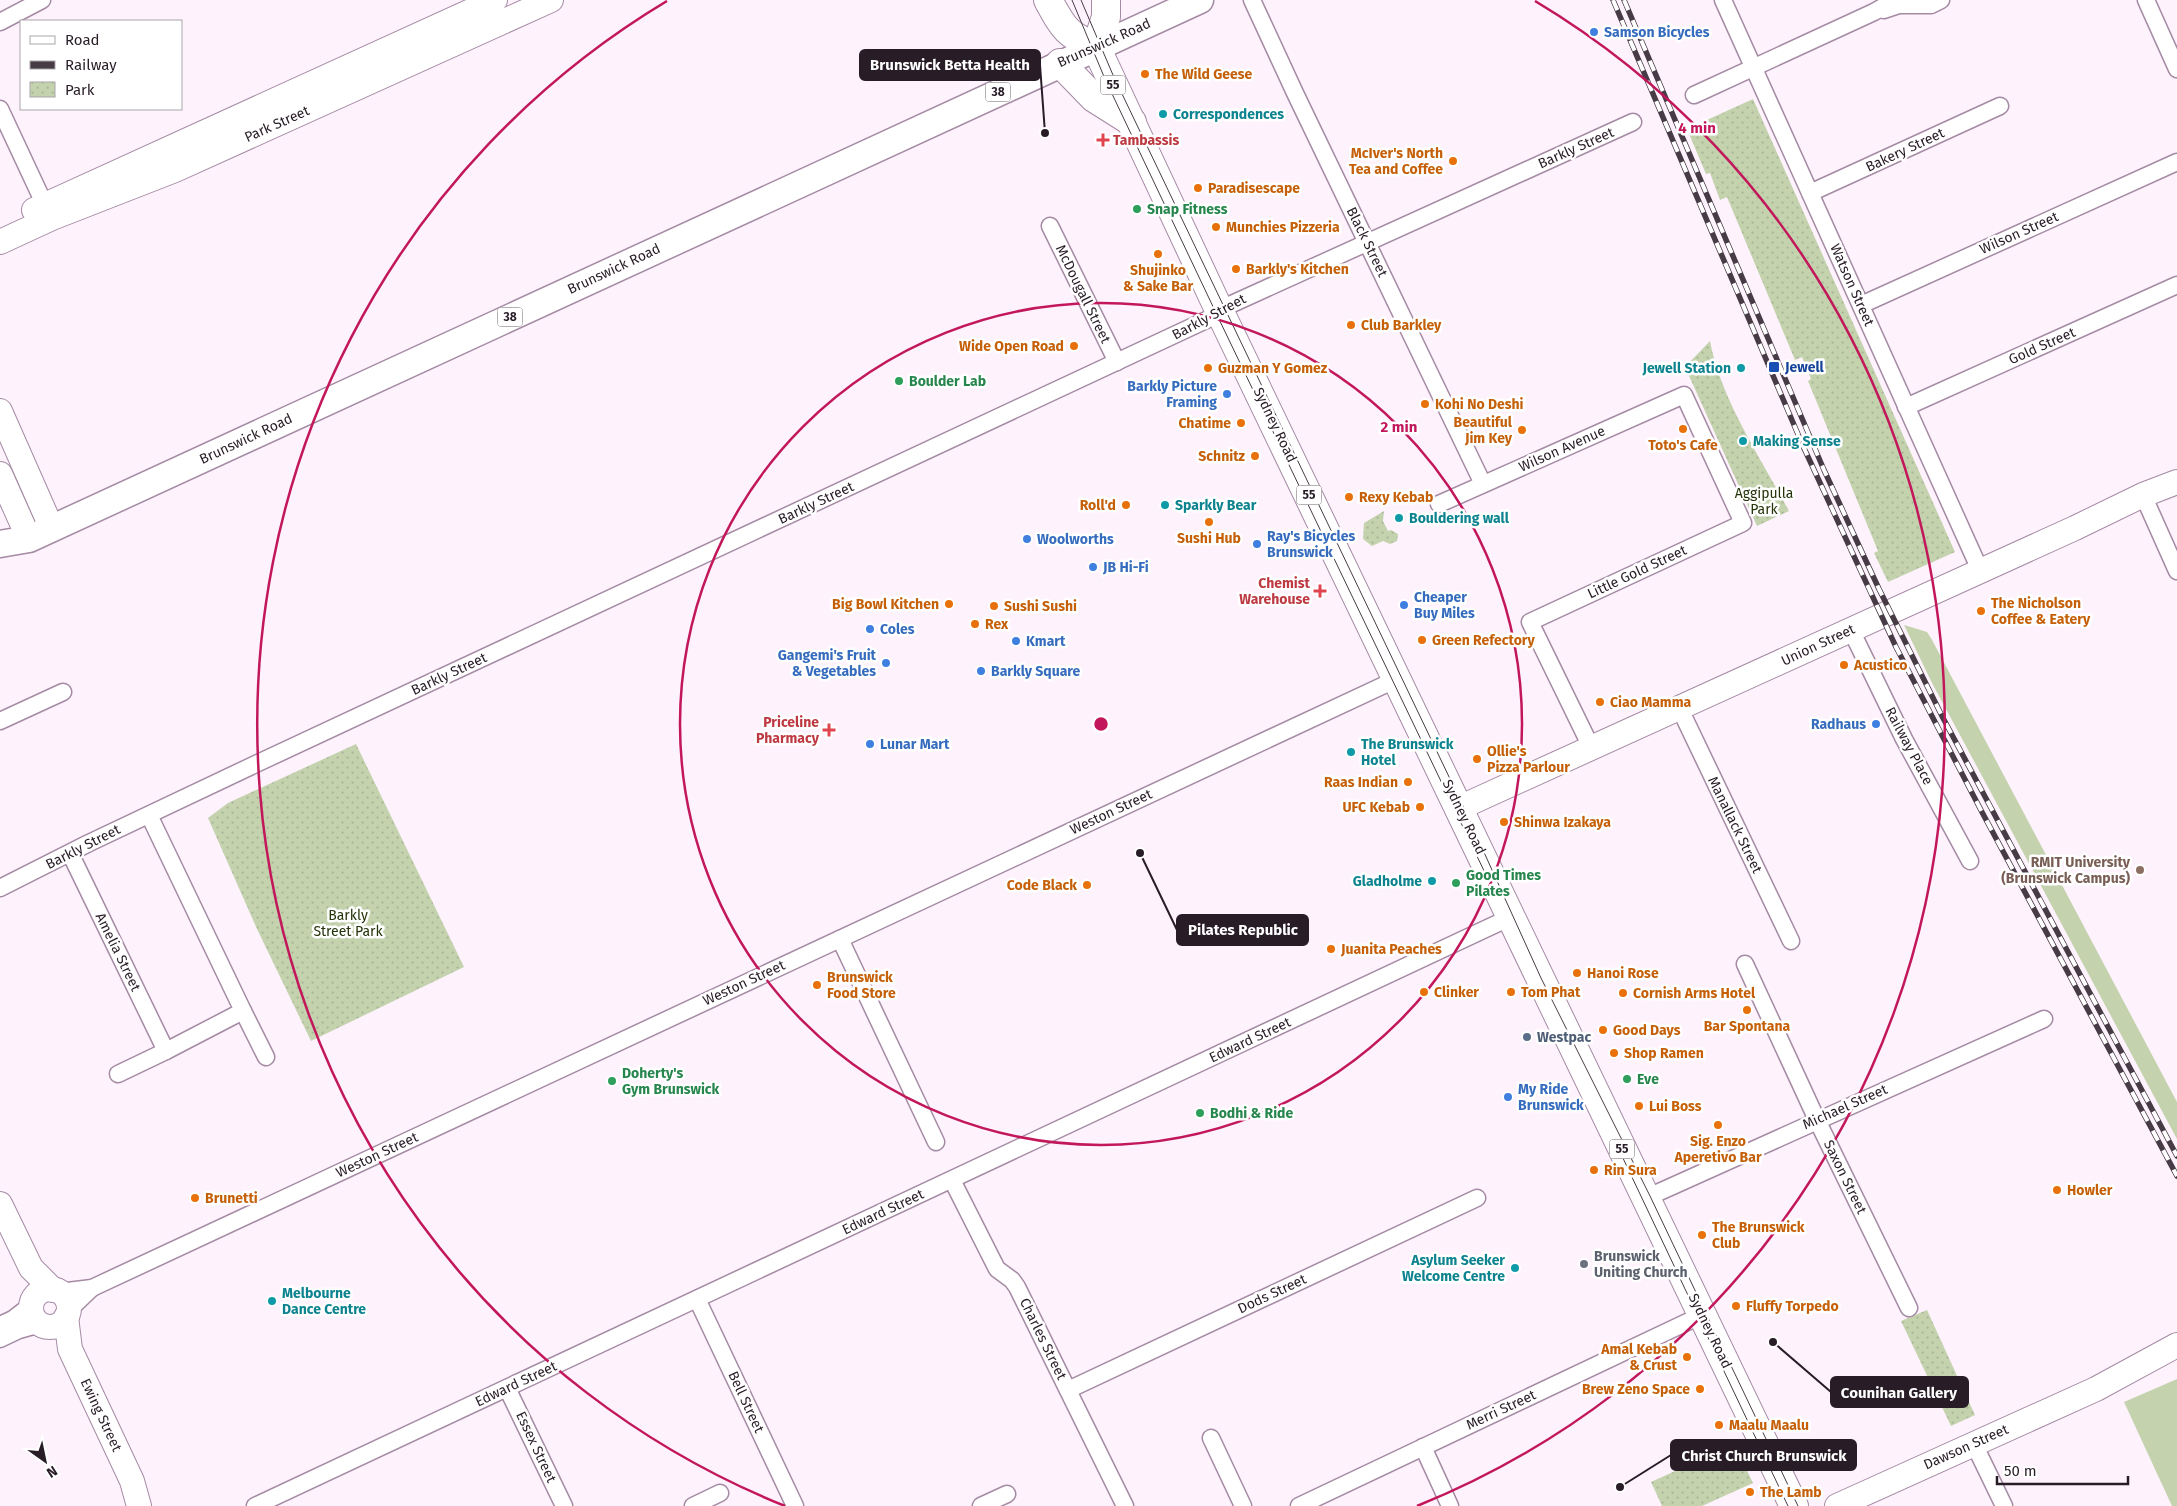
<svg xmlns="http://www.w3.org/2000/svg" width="2177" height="1506" font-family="'Fira Sans',sans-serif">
<defs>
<pattern id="park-dots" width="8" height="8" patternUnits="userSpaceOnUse" patternTransform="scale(1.25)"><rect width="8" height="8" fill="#c4d3ae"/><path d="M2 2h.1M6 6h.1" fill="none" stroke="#a8b596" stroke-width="1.8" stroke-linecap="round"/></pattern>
</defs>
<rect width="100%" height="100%" fill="#fef2fd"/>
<g fill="#c4d3ae">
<polygon points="1904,625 1927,632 1931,638 2177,1102 2177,1139 1932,683"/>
<polygon points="2177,1379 2177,1506 2172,1506 2124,1402"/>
</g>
<g fill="url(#park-dots)">
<polygon points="1753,99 1955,552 1888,582 1874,553 1878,551 1808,381 1811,379 1802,357 1795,360 1727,197 1720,200 1710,173 1706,174 1687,129"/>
<path d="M1710 341C1720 398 1762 460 1789 511L1757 526 1685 367Z"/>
<polygon points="1384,511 1383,521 1388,531 1391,530 1398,534 1397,541 1390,544 1383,541 1372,546 1363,539 1364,523"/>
<polygon points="356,744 464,967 311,1041 257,929 208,818 228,803"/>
<polygon points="1927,1310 1975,1415 1951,1426 1901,1321"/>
<polygon points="1734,1444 1753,1483 1702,1506 1662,1506 1651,1482"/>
</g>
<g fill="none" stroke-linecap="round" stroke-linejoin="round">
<defs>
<g id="street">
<polyline points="1252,0 1295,93 1483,484"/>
<polyline points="1723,0 1980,570"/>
<polyline points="2146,0 2177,69"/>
<polyline points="1884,10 1899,5 1931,5 1941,0"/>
<polyline points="0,22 42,0"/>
<polyline points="1694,95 1874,12 1895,0"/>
<polyline points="0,109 49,214"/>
<polyline points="1810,193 2000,106"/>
<polyline points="1050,226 1117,362"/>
<polyline points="1861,305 2177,162"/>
<polyline points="1906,407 2177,285"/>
<polyline points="2143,495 2177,571"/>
<polyline points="1439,504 1684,395 1743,523 1530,622 1591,747"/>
<polyline points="1851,630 1904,739 1970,861"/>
<polyline points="1680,709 1791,941"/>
<polyline points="0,721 63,692"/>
<polyline points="70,853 166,1051 243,1011 149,815"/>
<polyline points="0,888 89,843 260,762 1217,315 1223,308 1633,122"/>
<polyline points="840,939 936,1142"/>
<polyline points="1745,964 1817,1120 1909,1308"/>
<polyline points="243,1011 266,1057"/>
<polyline points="118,1074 166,1051"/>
<polyline points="952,1180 997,1269 1012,1280 1017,1287 1125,1506"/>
<polyline points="1646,1198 2044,1019"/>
<polyline points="59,1292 92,1288 1397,679"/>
<polyline points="697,1299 795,1506"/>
<polyline points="68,1311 92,1288"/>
<polyline points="0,1325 13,1319 31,1305"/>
<polyline points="0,1339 19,1330 40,1324"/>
<polyline points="507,1388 564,1506"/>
<polyline points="1068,1390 1477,1198"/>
<polyline points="1211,1438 1243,1506"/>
<polyline points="1974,1444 2004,1506"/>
<polyline points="1423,1447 1450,1506"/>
<polyline points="255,1506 1511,917"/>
<polyline points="693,1506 720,1493"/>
<polyline points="981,1506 1007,1494"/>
<polyline points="1299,1506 1702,1315"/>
</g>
<g id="secondary">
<polyline points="34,210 495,0"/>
<polyline points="0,242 52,218 175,170 551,0"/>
<polyline points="0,411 52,529"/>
<polyline points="0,474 29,539"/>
<polyline points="1459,808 2075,528 2143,495 2177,482"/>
<polyline points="0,1204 31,1268 53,1290"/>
<circle cx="50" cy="1308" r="19"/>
<polyline points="66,1317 70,1349 132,1481 139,1506"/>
<polyline points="1837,1506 2096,1389 2177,1345"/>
</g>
<polyline id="primary" points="0,544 29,539 1200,0"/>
<g id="highway">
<path d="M1048 0C1064 29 1066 34 1096 47"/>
<polyline points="1096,47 1220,312 1794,1506"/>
<polyline points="1096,47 1106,17 1106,0"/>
<polyline points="1060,63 1094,98 1132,122"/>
</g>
</defs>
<use href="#street" stroke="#a58aa3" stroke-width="19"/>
<use href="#secondary" stroke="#a58aa3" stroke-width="26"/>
<use href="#primary" stroke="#a58aa3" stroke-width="29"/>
<use href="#highway" stroke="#a58aa3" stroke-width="30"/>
<use href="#street" stroke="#fff" stroke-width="16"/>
<use href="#secondary" stroke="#fff" stroke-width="24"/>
<use href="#primary" stroke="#fff" stroke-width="26"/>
<use href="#highway" stroke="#fff" stroke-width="28"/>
<g stroke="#473b46" stroke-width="1">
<polyline points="1072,0 1105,79 1217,315 1487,877"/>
<polyline points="1081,0 1113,75 1463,806 1541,978 1650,1196 1798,1506"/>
<polyline points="1621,1154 1788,1506"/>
</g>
<defs>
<g id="rail">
<polyline points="1613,0 1803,446 1896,647 1983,814 2177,1176"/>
<polyline points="1624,0 1824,470 1879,589 1943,718 2177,1156"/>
</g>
</defs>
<use href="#rail" stroke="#473b46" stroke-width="5.5"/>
<use href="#rail" stroke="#fff" stroke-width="4" stroke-dasharray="11" stroke-linecap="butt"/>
</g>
<g fill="none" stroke="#c2185b" stroke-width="2.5">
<circle cx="1101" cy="724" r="421"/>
<path d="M785 1506A843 843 0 0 1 667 1M1535 1A843 843 0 0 1 1417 1506"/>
</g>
<g fill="#3f7fe0" stroke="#fff" stroke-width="2">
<circle cx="1594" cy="32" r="5"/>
<circle cx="1227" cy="394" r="5"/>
<circle cx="1027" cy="539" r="5"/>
<circle cx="1257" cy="544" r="5"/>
<circle cx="1093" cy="567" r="5"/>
<circle cx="1404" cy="605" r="5"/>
<circle cx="870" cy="629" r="5"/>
<circle cx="1016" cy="641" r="5"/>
<circle cx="886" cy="663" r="5"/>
<circle cx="981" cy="671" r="5"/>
<circle cx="1876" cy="724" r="5"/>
<circle cx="870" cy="744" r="5"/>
<circle cx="1508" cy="1097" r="5"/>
</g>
<g fill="#e8710a" stroke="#fff" stroke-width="2">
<circle cx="1145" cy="74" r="5"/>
<circle cx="1453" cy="161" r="5"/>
<circle cx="1198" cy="188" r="5"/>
<circle cx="1216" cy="227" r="5"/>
<circle cx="1158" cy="254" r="5"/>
<circle cx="1236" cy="269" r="5"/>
<circle cx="1351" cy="325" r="5"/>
<circle cx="1074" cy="346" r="5"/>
<circle cx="1208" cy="368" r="5"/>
<circle cx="1425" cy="404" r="5"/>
<circle cx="1241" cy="423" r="5"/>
<circle cx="1683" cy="429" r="5"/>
<circle cx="1522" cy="430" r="5"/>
<circle cx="1255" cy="456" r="5"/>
<circle cx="1349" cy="497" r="5"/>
<circle cx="1126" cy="505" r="5"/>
<circle cx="1209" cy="522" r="5"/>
<circle cx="949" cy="604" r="5"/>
<circle cx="994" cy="606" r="5"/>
<circle cx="1981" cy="611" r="5"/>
<circle cx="975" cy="624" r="5"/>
<circle cx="1422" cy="640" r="5"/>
<circle cx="1844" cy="665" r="5"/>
<circle cx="1600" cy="702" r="5"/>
<circle cx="1477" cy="759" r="5"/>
<circle cx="1408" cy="782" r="5"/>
<circle cx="1420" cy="807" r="5"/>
<circle cx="1504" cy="822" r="5"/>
<circle cx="1087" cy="885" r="5"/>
<circle cx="1331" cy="949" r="5"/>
<circle cx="1577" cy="973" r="5"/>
<circle cx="817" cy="985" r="5"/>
<circle cx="1424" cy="992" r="5"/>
<circle cx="1511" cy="992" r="5"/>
<circle cx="1623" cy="993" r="5"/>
<circle cx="1747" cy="1010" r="5"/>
<circle cx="1603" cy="1030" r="5"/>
<circle cx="1614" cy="1053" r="5"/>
<circle cx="1639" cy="1106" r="5"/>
<circle cx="1718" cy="1125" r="5"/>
<circle cx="1594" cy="1170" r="5"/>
<circle cx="2057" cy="1190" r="5"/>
<circle cx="195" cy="1198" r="5"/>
<circle cx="1702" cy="1235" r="5"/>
<circle cx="1736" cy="1306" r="5"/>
<circle cx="1687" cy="1357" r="5"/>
<circle cx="1700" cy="1389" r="5"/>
<circle cx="1719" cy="1425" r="5"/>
<circle cx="1750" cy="1492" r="5"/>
</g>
<g fill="#0f9aa8" stroke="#fff" stroke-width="2">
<circle cx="1163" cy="114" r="5"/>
<circle cx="1741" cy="368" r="5"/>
<circle cx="1743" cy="441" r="5"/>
<circle cx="1165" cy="505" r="5"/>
<circle cx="1399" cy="518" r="5"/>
<circle cx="1351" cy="752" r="5"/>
<circle cx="1432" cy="881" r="5"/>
<circle cx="1515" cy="1268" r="5"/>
<circle cx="272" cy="1301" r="5"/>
</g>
<g fill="#e0444e" stroke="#fff" stroke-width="2">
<path d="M1100.5 132.5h5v5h5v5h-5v5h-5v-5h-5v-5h5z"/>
<path d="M1317.5 583.5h5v5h5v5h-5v5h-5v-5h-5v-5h5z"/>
<path d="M826.5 722.5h5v5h5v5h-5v5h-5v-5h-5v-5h5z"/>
</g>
<g fill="#2e9e5b" stroke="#fff" stroke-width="2">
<circle cx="1137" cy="209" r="5"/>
<circle cx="899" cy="381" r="5"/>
<circle cx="1456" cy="883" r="5"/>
<circle cx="1627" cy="1079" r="5"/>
<circle cx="612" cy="1081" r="5"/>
<circle cx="1200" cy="1113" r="5"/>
</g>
<rect fill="#1a4fb4" stroke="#fff" stroke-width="2" x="1768" y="361" width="12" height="12" rx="2.5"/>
<circle fill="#8d6e63" stroke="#fff" stroke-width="2" cx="2140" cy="870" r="5"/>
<circle fill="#5c6f8a" stroke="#fff" stroke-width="2" cx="1527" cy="1037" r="5"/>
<circle fill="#6b7280" stroke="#fff" stroke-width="2" cx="1584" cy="1264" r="5"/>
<g text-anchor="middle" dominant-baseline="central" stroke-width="5" stroke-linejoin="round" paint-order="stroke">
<g fill="#fff" stroke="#686168" stroke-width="1">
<rect x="1100.5" y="75.5" width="25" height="19" rx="4"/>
<rect x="985.5" y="82.5" width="25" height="19" rx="4"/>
<rect x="497.5" y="307.5" width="25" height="19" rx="4"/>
<rect x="1296.5" y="485.5" width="25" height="19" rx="4"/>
<rect x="1609.5" y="1139.5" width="25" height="19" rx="4"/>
</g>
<g font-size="12" font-weight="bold" fill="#281d27">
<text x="1113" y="85">55</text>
<text x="998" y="92">38</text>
<text x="510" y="317">38</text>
<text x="1309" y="495">55</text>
<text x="1622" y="1149">55</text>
</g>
<g font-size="14" font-weight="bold" fill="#366cbe" stroke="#fff" text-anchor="start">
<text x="1604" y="32">Samson Bicycles</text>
<text x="1217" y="386" text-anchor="end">Barkly Picture<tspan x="1217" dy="16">Framing</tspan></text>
<text x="1267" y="536">Ray's Bicycles<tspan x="1267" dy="16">Brunswick</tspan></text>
<text x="1037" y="539">Woolworths</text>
<text x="1103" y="567">JB Hi-Fi</text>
<text x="1414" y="597">Cheaper<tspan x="1414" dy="16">Buy Miles</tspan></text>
<text x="880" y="629">Coles</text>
<text x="1026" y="641">Kmart</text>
<text x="876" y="655" text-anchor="end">Gangemi's Fruit<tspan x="876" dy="16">&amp; Vegetables</tspan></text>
<text x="991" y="671">Barkly Square</text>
<text x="1866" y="724" text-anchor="end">Radhaus</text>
<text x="880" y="744">Lunar Mart</text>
<text x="1518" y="1089">My Ride<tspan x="1518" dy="16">Brunswick</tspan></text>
</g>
<g font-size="14" fill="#281d27" stroke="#fff">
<text transform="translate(1104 43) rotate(-24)">Brunswick Road</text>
<text transform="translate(277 124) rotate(-24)">Park Street</text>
<text transform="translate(1576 148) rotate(-24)">Barkly Street</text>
<text transform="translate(1905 150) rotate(-25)">Bakery Street</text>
<text transform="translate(2019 233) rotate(-24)">Wilson Street</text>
<text transform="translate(1367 242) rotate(64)">Black Street</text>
<text transform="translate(614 269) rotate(-25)">Brunswick Road</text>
<text transform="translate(1852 285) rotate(66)">Watson Street</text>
<text transform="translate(1083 294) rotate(64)">McDougall Street</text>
<text transform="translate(1209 317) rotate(-28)">Barkly Street</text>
<text transform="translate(2042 346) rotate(-24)">Gold Street</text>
<text transform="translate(1275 425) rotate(64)">Sydney Road</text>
<text transform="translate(246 439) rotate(-25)">Brunswick Road</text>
<text transform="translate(1562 449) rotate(-24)">Wilson Avenue</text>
<text transform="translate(816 503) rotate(-25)">Barkly Street</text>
<text transform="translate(1637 572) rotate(-25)">Little Gold Street</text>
<text transform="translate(1818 645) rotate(-25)">Union Street</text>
<text transform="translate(449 674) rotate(-25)">Barkly Street</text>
<text transform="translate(1909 746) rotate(62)">Railway Place</text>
<text transform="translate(1111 812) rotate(-25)">Weston Street</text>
<text transform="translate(1464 817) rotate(64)">Sydney Road</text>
<text transform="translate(1735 825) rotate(64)">Manallack Street</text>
<text transform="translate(83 847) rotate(-27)">Barkly Street</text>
<text transform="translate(118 952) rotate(64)">Amelia Street</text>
<text transform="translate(744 983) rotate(-25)">Weston Street</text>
<text transform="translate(1250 1040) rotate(-25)">Edward Street</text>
<text transform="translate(1845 1107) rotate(-24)">Michael Street</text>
<text transform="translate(377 1155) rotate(-25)">Weston Street</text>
<text transform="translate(1845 1177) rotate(64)">Saxon Street</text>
<text transform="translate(883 1212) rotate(-25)">Edward Street</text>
<text transform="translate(1272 1294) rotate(-25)">Dods Street</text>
<text transform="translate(1710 1331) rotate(64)">Sydney Road</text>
<text transform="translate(1043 1339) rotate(64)">Charles Street</text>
<text transform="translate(516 1384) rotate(-25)">Edward Street</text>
<text transform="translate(746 1402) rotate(65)">Bell Street</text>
<text transform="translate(1501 1410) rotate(-25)">Merri Street</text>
<text transform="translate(101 1415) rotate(65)">Ewing Street</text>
<text transform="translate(536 1447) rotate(65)">Essex Street</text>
<text transform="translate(1966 1447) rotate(-24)">Dawson Street</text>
</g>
<g font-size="14" font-weight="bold" fill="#c56008" stroke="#fff" text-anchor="start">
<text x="1155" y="74">The Wild Geese</text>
<text x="1443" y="153" text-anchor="end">McIver's North<tspan x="1443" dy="16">Tea and Coffee</tspan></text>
<text x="1208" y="188">Paradisescape</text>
<text x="1226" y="227">Munchies Pizzeria</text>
<text x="1246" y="269">Barkly's Kitchen</text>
<text x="1158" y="270" text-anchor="middle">Shujinko<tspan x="1158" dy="16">&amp; Sake Bar</tspan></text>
<text x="1361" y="325">Club Barkley</text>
<text x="1064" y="346" text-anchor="end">Wide Open Road</text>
<text x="1218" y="368">Guzman Y Gomez</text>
<text x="1435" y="404">Kohi No Deshi</text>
<text x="1512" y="422" text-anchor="end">Beautiful<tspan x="1512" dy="16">Jim Key</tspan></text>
<text x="1231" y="423" text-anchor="end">Chatime</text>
<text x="1683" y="445" text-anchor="middle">Toto's Cafe</text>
<text x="1245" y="456" text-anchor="end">Schnitz</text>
<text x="1359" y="497">Rexy Kebab</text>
<text x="1116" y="505" text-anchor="end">Roll'd</text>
<text x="1209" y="538" text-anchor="middle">Sushi Hub</text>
<text x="1991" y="603">The Nicholson<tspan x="1991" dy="16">Coffee &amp; Eatery</tspan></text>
<text x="939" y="604" text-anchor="end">Big Bowl Kitchen</text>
<text x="1004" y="606">Sushi Sushi</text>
<text x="985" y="624">Rex</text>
<text x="1432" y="640">Green Refectory</text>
<text x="1854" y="665">Acustico</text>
<text x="1610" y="702">Ciao Mamma</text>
<text x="1487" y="751">Ollie's<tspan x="1487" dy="16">Pizza Parlour</tspan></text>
<text x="1398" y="782" text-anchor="end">Raas Indian</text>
<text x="1410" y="807" text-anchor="end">UFC Kebab</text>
<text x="1514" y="822">Shinwa Izakaya</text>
<text x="1077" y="885" text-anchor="end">Code Black</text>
<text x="1341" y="949">Juanita Peaches</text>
<text x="1587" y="973">Hanoi Rose</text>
<text x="827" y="977">Brunswick<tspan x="827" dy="16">Food Store</tspan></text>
<text x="1434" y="992">Clinker</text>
<text x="1521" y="992">Tom Phat</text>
<text x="1633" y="993">Cornish Arms Hotel</text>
<text x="1747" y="1026" text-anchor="middle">Bar Spontana</text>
<text x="1613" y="1030">Good Days</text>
<text x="1624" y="1053">Shop Ramen</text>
<text x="1649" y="1106">Lui Boss</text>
<text x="1718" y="1141" text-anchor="middle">Sig. Enzo<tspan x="1718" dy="16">Aperetivo Bar</tspan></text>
<text x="1604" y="1170">Rin Sura</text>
<text x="2067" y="1190">Howler</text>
<text x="205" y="1198">Brunetti</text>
<text x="1712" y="1227">The Brunswick<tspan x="1712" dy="16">Club</tspan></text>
<text x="1746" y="1306">Fluffy Torpedo</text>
<text x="1677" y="1349" text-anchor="end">Amal Kebab<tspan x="1677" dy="16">&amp; Crust</tspan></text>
<text x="1690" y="1389" text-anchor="end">Brew Zeno Space</text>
<text x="1729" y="1425">Maalu Maalu</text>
<text x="1760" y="1492">The Lamb</text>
</g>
<g font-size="14" font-weight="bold" fill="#0d838f" stroke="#fff" text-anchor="start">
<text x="1173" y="114">Correspondences</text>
<text x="1731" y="368" text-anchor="end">Jewell Station</text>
<text x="1753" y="441">Making Sense</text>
<text x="1175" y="505">Sparkly Bear</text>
<text x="1409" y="518">Bouldering wall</text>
<text x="1361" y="744">The Brunswick<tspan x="1361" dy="16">Hotel</tspan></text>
<text x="1422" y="881" text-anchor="end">Gladholme</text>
<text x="1505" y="1260" text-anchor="end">Asylum Seeker<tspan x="1505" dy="16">Welcome Centre</tspan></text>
<text x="282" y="1293">Melbourne<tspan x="282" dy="16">Dance Centre</tspan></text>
</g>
<g font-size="14" font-weight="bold" fill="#be3a42" stroke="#fff" text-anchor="end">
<text x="1113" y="140" text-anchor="start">Tambassis</text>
<text x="1310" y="583">Chemist<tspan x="1310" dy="16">Warehouse</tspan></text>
<text x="819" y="722">Priceline<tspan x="819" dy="16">Pharmacy</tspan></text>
</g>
<g font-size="14" font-weight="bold" fill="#27864d" stroke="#fff" text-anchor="start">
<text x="1147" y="209">Snap Fitness</text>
<text x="909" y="381">Boulder Lab</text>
<text x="1466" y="875">Good Times<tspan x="1466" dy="16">Pilates</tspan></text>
<text x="622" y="1073">Doherty's<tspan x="622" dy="16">Gym Brunswick</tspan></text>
<text x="1637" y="1079">Eve</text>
<text x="1210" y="1113">Bodhi &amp; Ride</text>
</g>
<g font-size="14" font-weight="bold" fill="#164399" stroke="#fff" text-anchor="start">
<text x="1785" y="367">Jewell</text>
</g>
<g font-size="14" fill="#253309" stroke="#fff">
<text x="1764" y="493">Aggipulla<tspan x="1764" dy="16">Park</tspan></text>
<text x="348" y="915">Barkly<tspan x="348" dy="16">Street Park</tspan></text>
</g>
<g font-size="14" font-weight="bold" fill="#785e54" stroke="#fff" text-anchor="end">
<text x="2130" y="862">RMIT University<tspan x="2130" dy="16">(Brunswick Campus)</tspan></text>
</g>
<g font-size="14" font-weight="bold" fill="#4e5e75" stroke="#fff" text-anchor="start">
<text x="1537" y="1037">Westpac</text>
</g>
<g font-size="14" font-weight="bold" fill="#5b616d" stroke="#fff" text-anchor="start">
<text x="1594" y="1256">Brunswick<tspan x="1594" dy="16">Uniting Church</tspan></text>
</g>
</g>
<circle cx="1101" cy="724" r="8" fill="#c2185b" stroke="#fff" stroke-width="2.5"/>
<g font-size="15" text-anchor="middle" font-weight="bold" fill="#c2185b" stroke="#fff" stroke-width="5" stroke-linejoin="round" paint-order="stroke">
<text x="1697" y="133">4 min</text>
<text x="1399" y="432">2 min</text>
</g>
<path fill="none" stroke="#281d27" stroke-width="2" d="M1045 133L1040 65M1140 853L1177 930M1773 1342L1831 1392M1620 1487L1671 1455"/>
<g fill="#281d27" stroke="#fff" stroke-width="2">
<circle cx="1045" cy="133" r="5"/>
<circle cx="1140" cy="853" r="5"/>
<circle cx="1773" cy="1342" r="5"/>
<circle cx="1620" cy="1487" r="5"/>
</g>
<g fill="#281d27" stroke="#281d27" stroke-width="2">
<rect x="860" y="50" width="180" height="30" rx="5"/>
<rect x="1177" y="915" width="131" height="30" rx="5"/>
<rect x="1831" y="1377" width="137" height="30" rx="5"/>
<rect x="1671" y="1440" width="185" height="30" rx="5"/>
</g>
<g font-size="15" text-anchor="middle" font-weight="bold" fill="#fff">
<text x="950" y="70">Brunswick Betta Health</text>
<text x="1243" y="935">Pilates Republic</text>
<text x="1899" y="1398">Counihan Gallery</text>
<text x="1764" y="1461">Christ Church Brunswick</text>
</g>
<rect x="20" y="20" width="162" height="90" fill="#ffffff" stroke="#a9a5a9"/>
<rect x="30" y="36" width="25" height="8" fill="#ffffff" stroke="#a9a5a9"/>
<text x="65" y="45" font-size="15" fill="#281d27">Road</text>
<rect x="30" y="61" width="25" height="8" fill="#473b46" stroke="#a9a5a9"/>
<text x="65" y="70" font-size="15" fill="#281d27">Railway</text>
<rect x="30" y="82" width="25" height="15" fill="url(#park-dots)" stroke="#a9a5a9"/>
<text x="65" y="95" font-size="15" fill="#281d27">Park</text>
<g transform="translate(45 1461) rotate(147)" stroke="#ffffff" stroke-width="4" paint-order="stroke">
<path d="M0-4L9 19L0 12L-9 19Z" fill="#281d27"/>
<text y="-8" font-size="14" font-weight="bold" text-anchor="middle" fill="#281d27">N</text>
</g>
<path d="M1997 1476v8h131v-8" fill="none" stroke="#281d27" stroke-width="2.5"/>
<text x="2004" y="1476" font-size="15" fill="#281d27" stroke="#ffffff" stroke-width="4" paint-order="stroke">50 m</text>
</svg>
